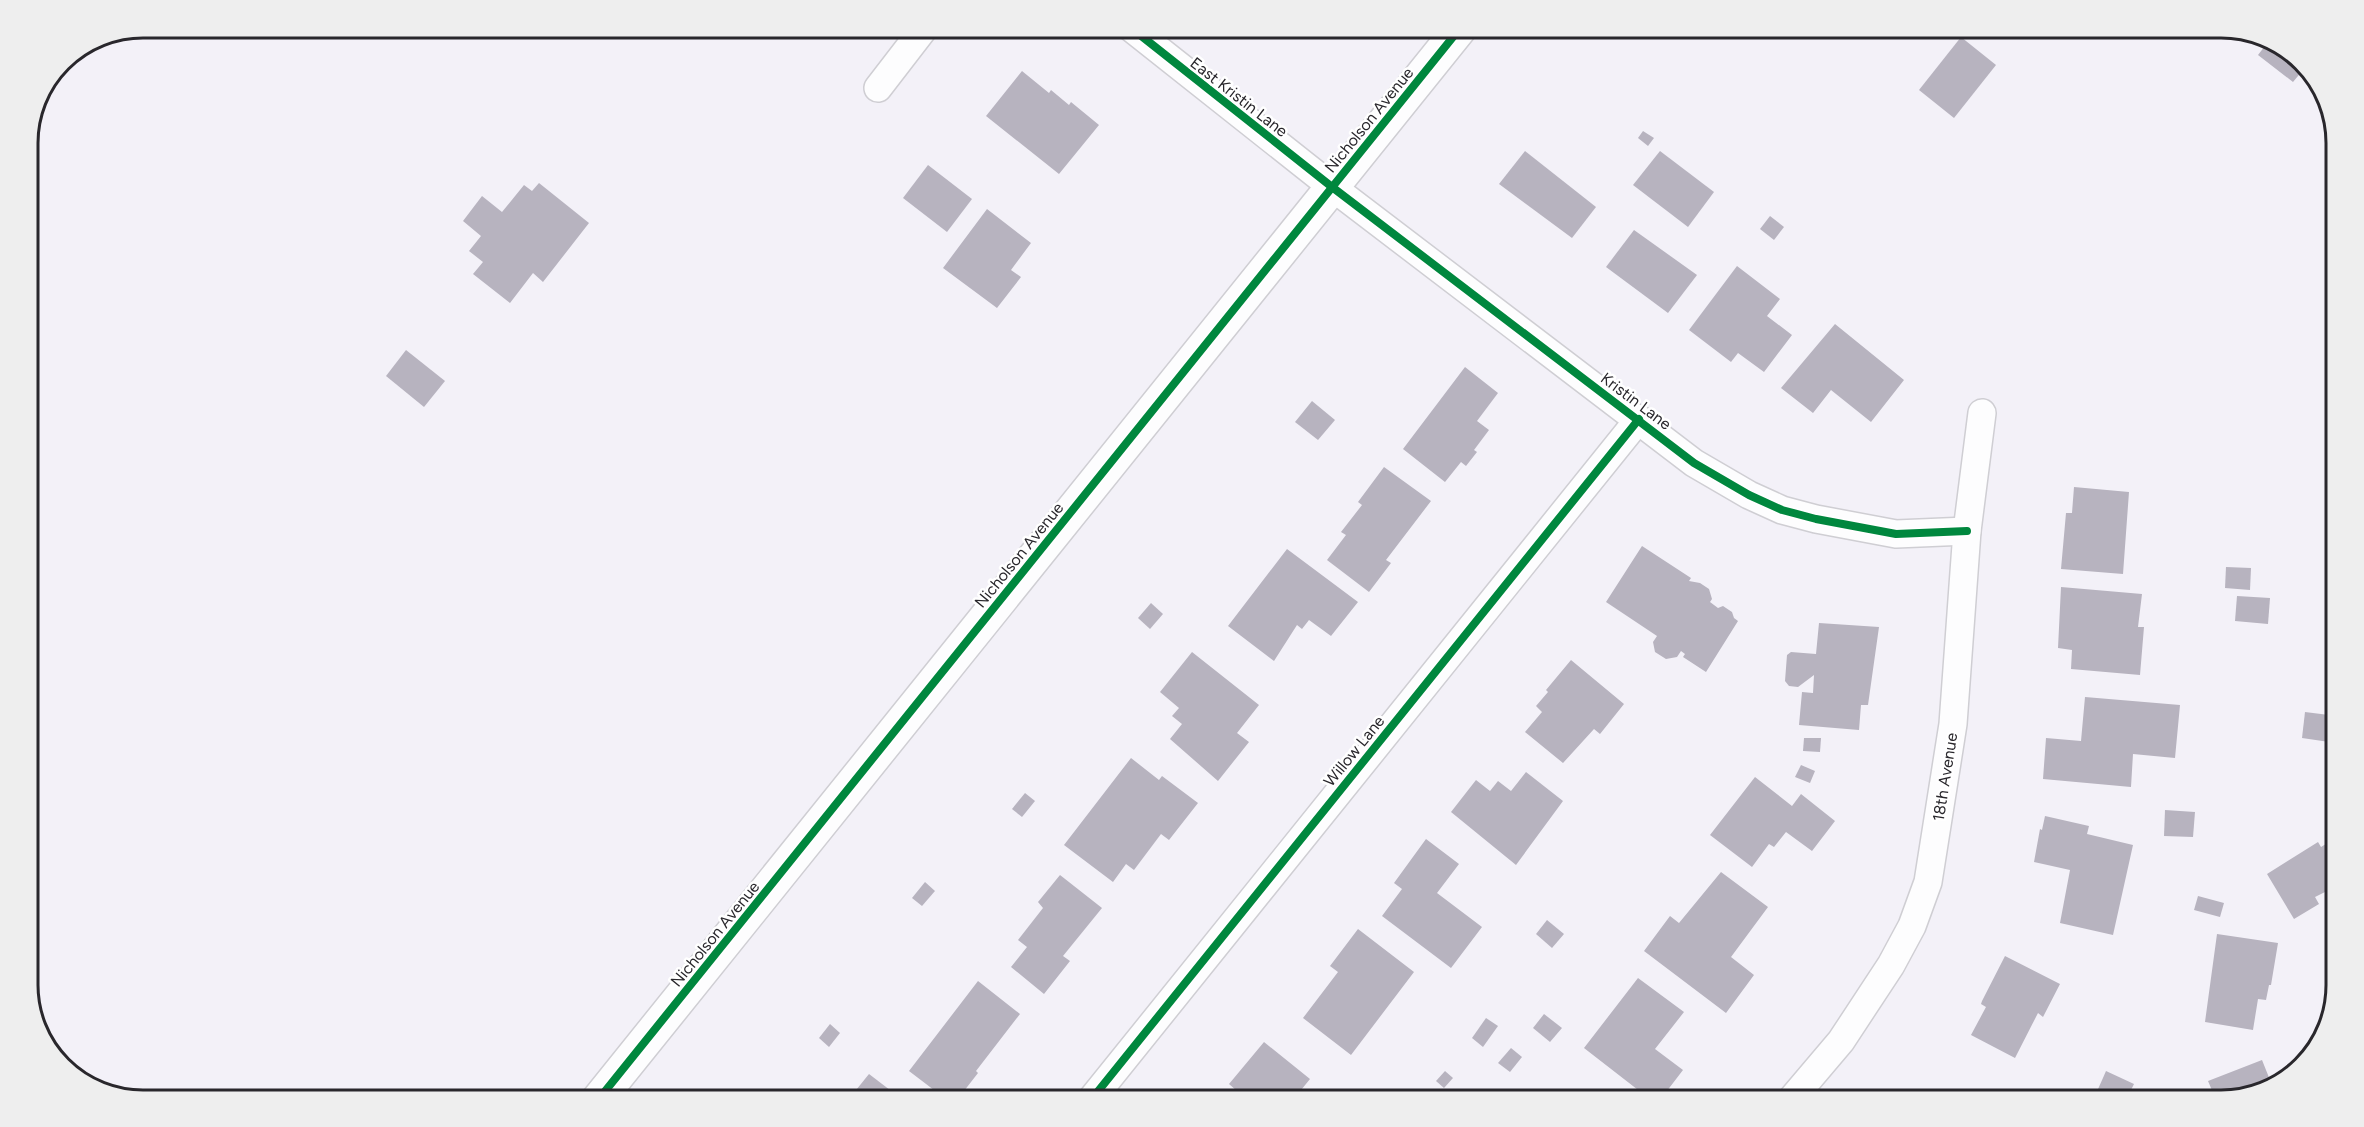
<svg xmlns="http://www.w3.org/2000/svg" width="2364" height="1127" font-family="Figtree,sans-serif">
<rect width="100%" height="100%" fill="#f3f1f8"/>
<g fill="#b7b3bf">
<polygon points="2260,36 2272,39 2318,79 2323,95 2310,85 2313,78 2303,70 2293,82 2258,55 2268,42"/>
<polygon points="1961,37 1996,65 1954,118 1919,90"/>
<polygon points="1022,71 1049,93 1051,90 1069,105 1071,102 1099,125 1059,174 986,116"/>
<polygon points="1643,131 1654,138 1648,146 1638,138"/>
<polygon points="1525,151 1596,207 1572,238 1499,184"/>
<polygon points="1660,151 1714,192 1688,227 1633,185"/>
<polygon points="928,165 972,199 947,232 903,198"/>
<polygon points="539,183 589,223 543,282 533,273 510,303 473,274 483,262 469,251 481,236 463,221 482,196 502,212 524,185 532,191"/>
<polygon points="987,209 1031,243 1011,270 1021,277 997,308 943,268"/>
<polygon points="1770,216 1784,227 1774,240 1760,229"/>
<polygon points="1634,230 1697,275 1668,313 1606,267"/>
<polygon points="1737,266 1780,299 1767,316 1792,335 1764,372 1738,353 1731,362 1689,330"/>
<polygon points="1835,324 1904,380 1871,422 1831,390 1813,413 1781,388"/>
<polygon points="406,350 445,381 424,407 386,376"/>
<polygon points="1465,367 1498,393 1477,421 1489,430 1474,450 1477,452 1466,466 1461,462 1445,482 1403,449"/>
<polygon points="1312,401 1335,420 1318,440 1295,422"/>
<polygon points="1384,467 1431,501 1386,560 1391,563 1369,592 1327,560 1346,535 1341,532 1362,505 1358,502"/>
<polygon points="2074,487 2129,492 2123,574 2061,569 2066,513 2072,513"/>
<polygon points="1642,546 1691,578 1689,581 1700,583 1709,589 1712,599 1710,602 1718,608 1723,606 1732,612 1734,618 1738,621 1706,672 1683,657 1685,654 1681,651 1677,657 1666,659 1655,652 1653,642 1657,636 1606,602"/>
<polygon points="1287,549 1358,602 1331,636 1309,620 1302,629 1297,625 1274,661 1228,626"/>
<polygon points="2226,567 2251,568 2250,590 2225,588"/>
<polygon points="2061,587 2142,594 2138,627 2144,627 2140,675 2071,669 2072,650 2058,648"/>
<polygon points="2237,596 2270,598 2268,624 2235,621"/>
<polygon points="1151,603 1163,614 1150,629 1138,618"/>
<polygon points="1819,623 1879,627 1868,705 1861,705 1859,730 1799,725 1802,692 1813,693 1814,675 1798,687 1789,686 1785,681 1787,655 1791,652 1816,654"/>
<polygon points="1192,652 1259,705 1237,733 1249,742 1218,781 1170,739 1182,724 1172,716 1179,708 1160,692"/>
<polygon points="1571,660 1624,704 1600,734 1594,729 1563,763 1525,732 1542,712 1536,706 1548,692 1546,690"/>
<polygon points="2085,697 2180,705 2175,758 2133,754 2131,787 2043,779 2046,738 2081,741"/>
<polygon points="2305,712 2337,716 2336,743 2302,738"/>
<polygon points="1804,738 1821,738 1820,752 1803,751"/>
<polygon points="1131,758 1159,780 1162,776 1198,803 1169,840 1161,834 1134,870 1126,864 1113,882 1064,845"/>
<polygon points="1801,765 1815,771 1810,783 1795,777"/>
<polygon points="1526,772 1563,801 1516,865 1451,812 1476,780 1490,791 1498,781 1511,791"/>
<polygon points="1755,777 1792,806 1801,794 1835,821 1812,851 1786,832 1774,847 1769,844 1752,867 1710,835"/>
<polygon points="1025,793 1035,801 1022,817 1012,809"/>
<polygon points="2165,810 2195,812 2193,837 2164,836"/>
<polygon points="2045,816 2089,826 2087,834 2133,845 2113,935 2060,923 2070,870 2034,862 2040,829 2042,830"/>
<polygon points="2337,837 2337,886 2315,897 2319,904 2294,919 2267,874 2318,842 2321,847"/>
<polygon points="1426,839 1459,864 1437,893 1482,927 1451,968 1382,916 1402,889 1394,883"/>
<polygon points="1721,872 1768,907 1731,957 1754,975 1726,1013 1644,951 1670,916 1679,923"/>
<polygon points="1060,875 1102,908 1063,956 1070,961 1044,994 1011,967 1027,947 1018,940 1043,908 1038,902"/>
<polygon points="925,882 935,891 922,906 912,898"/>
<polygon points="2198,896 2224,903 2220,917 2194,910"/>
<polygon points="1547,920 1564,934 1552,948 1536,934"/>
<polygon points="1358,929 1414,972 1351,1055 1303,1018 1338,972 1330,966"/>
<polygon points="2217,934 2278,943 2271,985 2269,985 2266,1000 2258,999 2253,1030 2205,1022"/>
<polygon points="2005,956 2060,984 2043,1017 2038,1013 2015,1058 1971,1035 1986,1007 1981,1004 1982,1001"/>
<polygon points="1638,978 1684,1012 1655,1049 1683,1070 1660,1100 1651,1100 1584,1048"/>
<polygon points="978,981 1020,1014 976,1071 978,1073 957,1100 947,1100 909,1071"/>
<polygon points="1544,1014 1562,1028 1550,1042 1533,1028"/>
<polygon points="1486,1018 1498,1026 1483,1047 1472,1038"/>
<polygon points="830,1024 840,1033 829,1047 819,1038"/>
<polygon points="1264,1042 1310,1079 1293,1100 1229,1100 1237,1091 1229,1084"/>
<polygon points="1511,1048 1522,1057 1510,1072 1498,1063"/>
<polygon points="2262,1060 2272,1085 2222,1100 2203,1100 2214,1095 2208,1081"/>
<polygon points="1445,1071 1453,1078 1444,1088 1436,1081"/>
<polygon points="2106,1071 2134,1084 2126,1100 2105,1100 2095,1096"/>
<polygon points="869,1074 903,1100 848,1100"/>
</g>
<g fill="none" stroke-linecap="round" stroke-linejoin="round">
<defs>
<g id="minor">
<polyline points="1130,27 1332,187 1694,463 1749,495 1782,510 1816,519 1896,534 1967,531"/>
<polyline points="878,88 925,27"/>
<polyline points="1091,1100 1639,419"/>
<polyline points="1791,1100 1841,1041 1891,965 1912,926 1928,882 1953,724 1967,531 1982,413"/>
</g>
<polyline id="tertiary" points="598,1100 1461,27"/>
</defs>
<use href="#minor" stroke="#cfced3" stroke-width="30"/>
<use href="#tertiary" stroke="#cfced3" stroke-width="36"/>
<use href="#minor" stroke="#fdfdfe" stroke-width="27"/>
<use href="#tertiary" stroke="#fdfdfe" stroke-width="33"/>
<defs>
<g id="cycleway">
<polyline points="1130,27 1332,187 1694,463 1749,495 1782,510 1816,519 1896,534 1967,531"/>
<polyline points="598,1100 1461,27"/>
<polyline points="1091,1100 1639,419"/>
</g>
</defs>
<use href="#cycleway" stroke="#fff" stroke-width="11"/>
<use href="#cycleway" stroke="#00873e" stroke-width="8"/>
</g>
<g text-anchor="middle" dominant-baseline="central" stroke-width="5" stroke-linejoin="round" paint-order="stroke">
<g font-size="16" fill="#29272c" stroke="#fff">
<text transform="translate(1239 97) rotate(38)">East Kristin Lane</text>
<text transform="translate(1369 120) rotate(-51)">Nicholson Avenue</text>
<text transform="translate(1636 401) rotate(37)">Kristin Lane</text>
<text transform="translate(1019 555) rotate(-51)">Nicholson Avenue</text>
<text transform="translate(1354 751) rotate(-51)">Willow Lane</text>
<text transform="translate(1945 777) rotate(-81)">18th Avenue</text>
<text transform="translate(715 934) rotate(-51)">Nicholson Avenue</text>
</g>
</g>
<path d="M0 0H2364V1127H0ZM143 38H2221A105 105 0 0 1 2326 143V985A105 105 0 0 1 2221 1090H143A105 105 0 0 1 38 985V143A105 105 0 0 1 143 38Z" fill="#eee" fill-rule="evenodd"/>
<path fill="none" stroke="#29272c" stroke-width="3" d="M143 38H2221A105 105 0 0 1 2326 143V985A105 105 0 0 1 2221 1090H143A105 105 0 0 1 38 985V143A105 105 0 0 1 143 38Z"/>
</svg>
